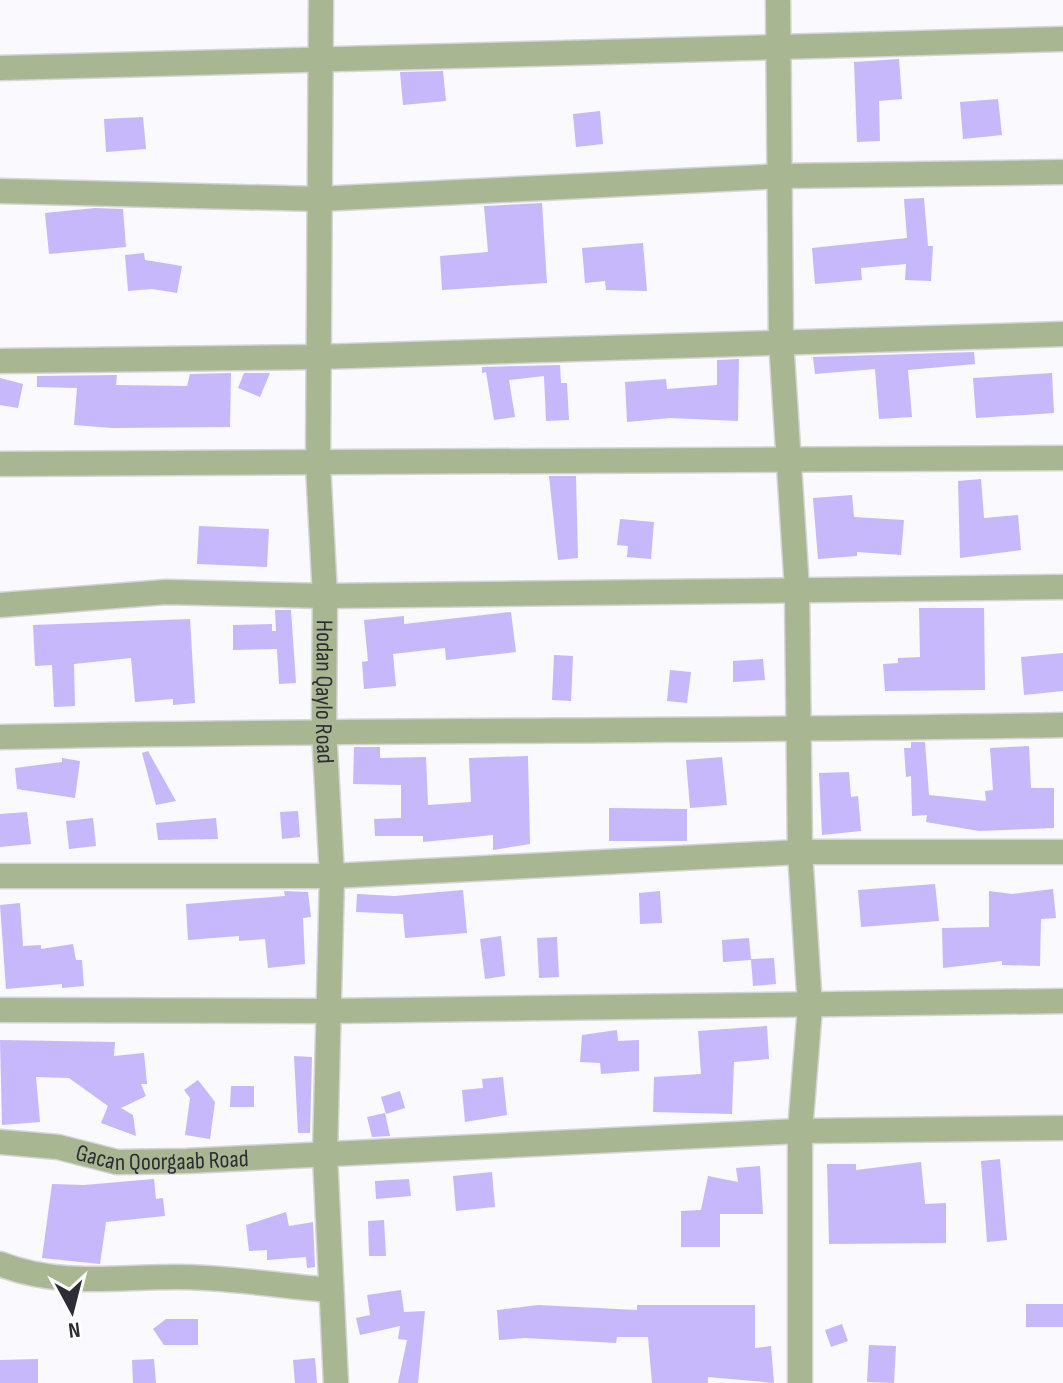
<svg xmlns="http://www.w3.org/2000/svg" width="1063" height="1383" font-family="'Sofia Sans Condensed',sans-serif">
<rect width="100%" height="100%" fill="#faf9fd"/>
<g fill="#c6b8fb">
<polygon points="899,59 902,99 879,101 880,141 857,142 854,62"/>
<polygon points="443,71 446,101 403,105 400,72"/>
<polygon points="998,99 1002,135 963,139 960,102"/>
<polygon points="600,111 603,144 576,147 573,114"/>
<polygon points="143,117 146,149 106,152 104,119"/>
<polygon points="924,198 928,246 933,246 931,281 905,280 906,264 861,268 862,280 815,284 812,248 907,238 904,199"/>
<polygon points="542,203 547,283 442,290 440,256 488,252 484,206"/>
<polygon points="95,208 123,209 126,247 49,254 45,213"/>
<polygon points="643,243 647,291 606,290 605,281 585,283 582,248"/>
<polygon points="144,253 145,260 182,266 177,293 152,289 128,291 125,255"/>
<polygon points="974,352 975,364 908,370 912,417 879,419 875,369 815,374 813,357"/>
<polygon points="739,359 738,421 670,418 627,422 625,382 666,379 667,389 717,385 717,360"/>
<polygon points="560,365 561,383 567,383 569,420 546,421 544,376 509,380 515,417 494,420 486,372 482,373 482,367"/>
<polygon points="231,373 230,427 112,428 74,425 77,388 37,387 37,376 117,375 116,385 187,386 190,374"/>
<polygon points="244,373 270,373 260,397 238,388"/>
<polygon points="1052,373 1054,413 976,418 973,378"/>
<polygon points="0,378 23,384 18,408 0,405"/>
<polygon points="549,476 576,476 578,558 558,560"/>
<polygon points="981,479 984,518 1018,515 1021,550 960,558 958,481"/>
<polygon points="852,495 854,517 904,520 901,555 857,552 857,556 818,559 813,498"/>
<polygon points="620,519 654,522 651,559 627,557 628,546 617,545"/>
<polygon points="199,526 269,529 267,567 197,564"/>
<polygon points="919,608 984,608 985,690 885,691 883,664 898,663 898,658 920,657"/>
<polygon points="275,610 291,610 296,683 279,684 277,649 233,650 233,625 272,624 272,631 276,631"/>
<polygon points="511,612 516,652 446,660 445,648 393,654 396,686 364,689 362,662 368,661 364,620 404,616 404,624"/>
<polygon points="190,619 195,703 173,705 173,699 135,702 131,658 74,664 75,706 54,707 52,665 35,666 33,625"/>
<polygon points="1063,653 1063,691 1024,695 1021,657"/>
<polygon points="554,655 573,656 571,701 552,700"/>
<polygon points="763,659 765,680 733,682 733,661"/>
<polygon points="670,670 691,672 687,703 667,701"/>
<polygon points="911,742 925,742 929,795 986,801 985,791 993,790 990,748 1029,746 1031,788 1054,788 1054,828 979,831 926,822 927,815 912,816 911,776 906,777 904,748 911,748"/>
<polygon points="354,747 380,747 380,758 426,757 428,805 471,802 469,758 528,756 530,844 493,850 493,835 423,842 423,836 375,836 374,819 401,818 401,785 353,784"/>
<polygon points="148,751 176,801 156,805 142,753"/>
<polygon points="722,757 727,805 690,808 686,760"/>
<polygon points="62,758 80,761 75,798 17,789 15,768 62,762"/>
<polygon points="849,772 851,797 858,796 861,831 822,835 819,773"/>
<polygon points="609,808 687,809 687,841 609,841"/>
<polygon points="298,811 300,837 282,839 280,812"/>
<polygon points="27,812 31,844 0,847 0,814"/>
<polygon points="93,818 96,846 69,849 66,821"/>
<polygon points="216,818 218,839 158,840 156,823"/>
<polygon points="935,884 939,921 861,927 858,890"/>
<polygon points="1053,889 1056,918 1041,919 1040,966 1002,965 1002,961 943,968 942,928 989,927 989,891 1012,894"/>
<polygon points="463,890 467,933 405,938 403,914 356,912 357,894 394,896"/>
<polygon points="284,891 308,892 311,917 303,918 305,964 268,968 265,939 239,941 239,936 188,940 186,904 285,896"/>
<polygon points="660,891 662,923 640,924 639,893"/>
<polygon points="20,903 23,946 41,945 41,949 73,944 76,960 82,960 84,986 62,988 62,984 6,989 0,905"/>
<polygon points="501,936 505,976 485,979 480,939"/>
<polygon points="557,937 559,977 539,978 537,938"/>
<polygon points="749,938 751,959 774,958 776,984 753,986 751,960 723,962 722,940"/>
<polygon points="767,1026 769,1059 734,1062 732,1114 653,1112 654,1077 701,1074 698,1031"/>
<polygon points="617,1030 618,1041 639,1040 639,1071 601,1074 600,1063 580,1062 582,1035"/>
<polygon points="0,1040 115,1042 114,1056 144,1053 147,1084 141,1084 146,1096 121,1108 133,1115 136,1136 101,1123 108,1106 69,1078 36,1077 40,1122 2,1125"/>
<polygon points="294,1056 312,1057 310,1133 298,1133"/>
<polygon points="503,1077 507,1115 465,1122 462,1090 483,1088 482,1079"/>
<polygon points="198,1080 215,1102 210,1139 185,1135 190,1098 184,1090"/>
<polygon points="231,1086 254,1086 254,1107 230,1107"/>
<polygon points="400,1091 405,1108 386,1114 381,1097"/>
<polygon points="385,1113 390,1136 372,1137 367,1117"/>
<polygon points="1000,1159 1007,1240 987,1242 981,1161"/>
<polygon points="921,1162 925,1204 946,1203 946,1243 829,1244 827,1164 856,1164 856,1170"/>
<polygon points="760,1166 763,1214 720,1214 720,1247 681,1247 681,1211 701,1210 708,1176 738,1182 736,1168"/>
<polygon points="492,1172 495,1207 456,1211 453,1176"/>
<polygon points="154,1179 156,1199 163,1198 165,1216 106,1222 100,1264 42,1258 52,1184 84,1185"/>
<polygon points="409,1179 411,1196 376,1199 375,1181"/>
<polygon points="286,1212 289,1226 313,1222 315,1267 307,1268 306,1257 267,1260 267,1250 249,1251 246,1225"/>
<polygon points="384,1220 386,1256 369,1256 368,1221"/>
<polygon points="401,1290 404,1312 425,1311 418,1383 398,1383 407,1340 398,1339 400,1326 360,1335 356,1318 370,1315 367,1295"/>
<rect x="1026" y="1304" width="37" height="23"/>
<polygon points="538,1305 637,1310 637,1305 755,1305 755,1348 771,1346 774,1383 708,1377 708,1383 652,1383 648,1337 617,1337 616,1343 525,1338 499,1340 497,1310"/>
<polygon points="166,1319 198,1319 198,1345 164,1345 153,1329"/>
<polygon points="842,1324 848,1341 831,1347 825,1330"/>
<polygon points="869,1345 896,1346 894,1383 867,1382"/>
<polygon points="315,1358 317,1383 295,1383 293,1360"/>
<polygon points="38,1359 38,1383 0,1383 0,1360"/>
<polygon points="154,1359 156,1383 133,1383 132,1360"/>
</g>
<g fill="none" stroke-linecap="round" stroke-linejoin="round">
<defs>
<g id="minor">
<polyline points="778,0 781,340 797,589 800,852 810,1007 800,1131 800,1383"/>
<path d="M0 68C354 56 709 52 1063 39"/>
<polyline points="0,191 319,199 782,176 1063,172"/>
<polyline points="0,361 317,357 1063,334"/>
<polyline points="0,464 1063,458"/>
<polyline points="0,605 166,592 325,596 1063,587"/>
<path d="M0 737C354 729 709 732 1063 725"/>
<polyline points="0,876 332,876 800,852 1063,852"/>
<polyline points="0,1010 330,1011 1063,1001"/>
<path id="s1" d="M0 1142 58 1147 117 1162 187 1161 800 1131 1063 1128"/>
<path d="M0 1264C59 1287 116 1277 177 1277 228 1277 280 1286 331 1290"/>
</g>
<g id="tertiary">
<path id="s2" d="M321 0 318 465 325 596 324 730 332 876 325 1156 336 1383"/>
</g>
</defs>
<use href="#minor" stroke="#d5d4d9" stroke-width="27"/>
<use href="#tertiary" stroke="#d5d4d9" stroke-width="27"/>
<use href="#minor" stroke="#a8b792" stroke-width="24"/>
<use href="#tertiary" stroke="#a8b792" stroke-width="24"/>
</g>
<g text-anchor="middle" dominant-baseline="central" stroke-width="7" stroke-linejoin="round" paint-order="stroke">
<g font-size="24" fill="#2e2c34" stroke="#fff">
<text stroke="none"><textPath href="#s2" startOffset="692">Hodan Qaylo Road</textPath></text>
<text stroke="none"><textPath href="#s1" startOffset="164">Gacan Qoorgaab Road</textPath></text>
</g>
</g>
<g transform="translate(72 1311) rotate(173)" stroke="#ffffff" stroke-width="6" paint-order="stroke">
<path d="M0-6L14 30L0 20L-14 30Z" fill="#2e2c34"/>
<text y="-12" font-size="22" font-weight="bold" text-anchor="middle" fill="#2e2c34">N</text>
</g>
</svg>
